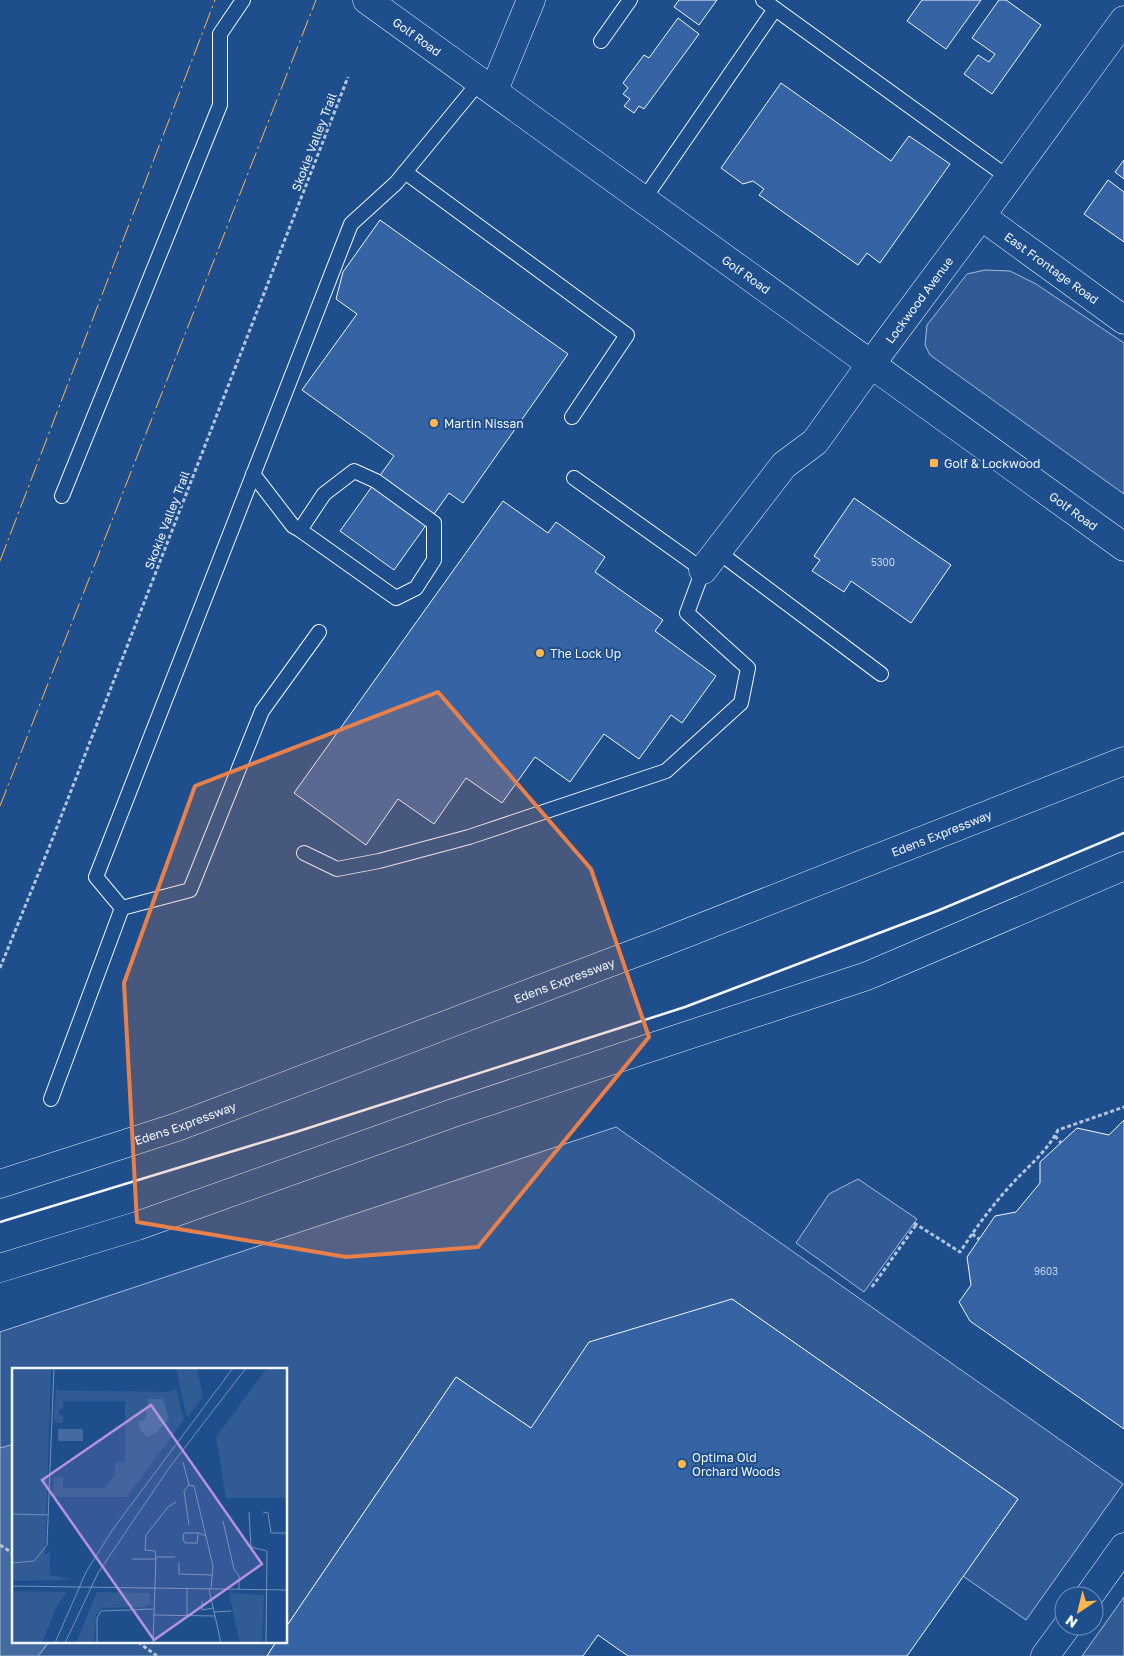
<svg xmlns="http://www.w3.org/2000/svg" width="1124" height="1656" font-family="'Golos Text',sans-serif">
<rect width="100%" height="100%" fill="#1f4e8c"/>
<g fill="#305b95" stroke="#a8bbd7">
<polygon points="985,270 1010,271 1036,284 1124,343 1124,494 930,355 925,345 927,325 967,274"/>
<polygon points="616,1127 1123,1484 1026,1620 963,1576 1018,1499 732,1299 531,1428 456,1377 286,1627 286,1370 14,1370 14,1642 276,1642 267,1656 0,1656 0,1332"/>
<polygon points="858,1179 917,1219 864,1292 796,1243 829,1194"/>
<polygon points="1124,1597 1124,1656 1082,1656"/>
</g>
<polygon fill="#446ba0" stroke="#a8bbd7" points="14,1444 14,1642 49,1642 38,1656 0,1656 0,1448"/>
<g fill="#3563a3" stroke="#f2f6ff">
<polygon points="679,0 717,0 699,25 674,7"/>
<polygon points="922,0 981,0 946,49 907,21"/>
<polygon points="999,0 1006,0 1041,25 992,94 964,74 978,55 989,62 995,54 972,38"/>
<polygon points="678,18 699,34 644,109 639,106 634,113 624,106 630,99 623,94 628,88 623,83 644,55 649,58"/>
<polygon points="781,83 891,161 909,136 950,164 880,263 867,253 858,265 759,195 764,189 753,181 743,184 721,168"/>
<polygon points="1124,160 1124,179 1115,172"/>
<polygon points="1108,180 1124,192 1124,242 1084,214"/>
<polygon points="380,220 568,354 463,503 449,493 394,570 340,531 394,456 302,390 357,314 336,299 343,272"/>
<polygon points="854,498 951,565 911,623 851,581 844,592 812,571 820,560 814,556"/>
<polygon points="503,501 548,533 556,522 605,557 595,572 663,620 655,631 716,676 682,723 671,715 639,759 604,734 570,782 535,757 502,803 466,778 434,824 398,799 366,845 294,793"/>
<polygon points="1124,1120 1124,1429 970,1321 959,1302 971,1285 967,1257 995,1216 1016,1212 1040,1183 1040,1162 1077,1128 1109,1135"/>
<polygon points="732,1299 1018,1499 907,1656 628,1656 598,1635 583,1656 267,1656 276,1642 286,1642 286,1627 456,1377 531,1428 589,1342"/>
</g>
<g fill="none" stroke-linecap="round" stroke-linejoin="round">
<defs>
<g id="service">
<polyline points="763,0 1009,178"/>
<polyline points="601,41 630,0"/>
<polyline points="405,172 627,335 572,417"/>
<polyline points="644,199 775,9"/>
<polyline points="253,474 293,526 300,530 396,598 416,588 434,560 434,523 376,481 354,471 324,494 300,530"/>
<polyline points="62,496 220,105 220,34 243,0"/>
<polyline points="717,551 881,674"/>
<polyline points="319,632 262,711 190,890 122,908 96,877 351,224 396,183 480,81"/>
<polyline points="304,853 337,869 379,861 469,837 666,771 741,703 748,668 687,613 703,570 574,478"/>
<polyline points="51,1099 122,908"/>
</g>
<g id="minor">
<polyline points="494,90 531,0"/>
<polyline points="981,216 1124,20"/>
<polyline points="703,570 784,465 815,442 871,364"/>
</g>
<g id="tertiary">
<path id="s1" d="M871 364 981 216 1124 320"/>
<polyline points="1089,1596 1124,1547"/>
<polyline points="1045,1656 1067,1626"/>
</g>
<g id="secondary">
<path id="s2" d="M367 0 1124 547"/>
</g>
<g id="motorway">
<path id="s3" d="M0 1184 177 1127 659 944 1124 761"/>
<polyline points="0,1268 137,1226 456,1112 867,976 1124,866"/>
</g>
</defs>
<use href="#service" stroke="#f2f6ff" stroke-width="16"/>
<use href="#minor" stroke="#f2f6ff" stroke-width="29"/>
<use href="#tertiary" stroke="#f2f6ff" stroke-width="29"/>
<use href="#secondary" stroke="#f2f6ff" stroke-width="29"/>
<use href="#motorway" stroke="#f2f6ff" stroke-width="29"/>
<g stroke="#b3c4dc" stroke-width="3" stroke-dasharray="4 2.5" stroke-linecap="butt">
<polyline points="0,968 50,845 348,77"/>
<polyline points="1055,1136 1061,1143"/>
<path d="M914 1223 960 1252C975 1229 991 1207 1010 1186 1027 1167 1046 1153 1058 1130L1124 1107"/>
<polyline points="972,1234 979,1239"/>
<polyline points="872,1287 916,1225"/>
<polyline points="0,1545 14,1554"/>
<polyline points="138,1642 157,1656"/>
</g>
<use href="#service" stroke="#1f4e8c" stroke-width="14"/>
<use href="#minor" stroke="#1f4e8c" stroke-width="28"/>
<use href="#tertiary" stroke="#1f4e8c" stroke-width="28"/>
<use href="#secondary" stroke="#1f4e8c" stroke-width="28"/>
<use href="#motorway" stroke="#1f4e8c" stroke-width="28"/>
<polyline stroke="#f2f6ff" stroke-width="2.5" points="0,1222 296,1132 685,1007 937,911 1124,833"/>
<g stroke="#ffb74d" stroke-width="1" stroke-dasharray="18 4 2.5 4" stroke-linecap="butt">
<polyline points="0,561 215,0"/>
<polyline points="0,806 316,0"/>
</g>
</g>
<path fill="#ea8049" fill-opacity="0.2" stroke="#ea8049" stroke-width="4" stroke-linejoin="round" d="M438 692 591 869 649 1037 478 1247 346 1257 137 1222 124 983 195 786Z"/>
<g fill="#ffb74d" stroke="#1f4e8c" stroke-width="2">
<circle cx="434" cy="423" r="5"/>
<rect x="929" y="458" width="10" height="10" rx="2.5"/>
<circle cx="540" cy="653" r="5"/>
<circle cx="682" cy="1464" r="5"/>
</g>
<g text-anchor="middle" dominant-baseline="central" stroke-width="4" stroke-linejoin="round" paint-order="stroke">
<g font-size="10" fill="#c3d1e8">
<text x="883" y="562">5300</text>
<text x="1046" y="1271">9603</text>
</g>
<g font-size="12" fill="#f2f6ff" stroke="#1f4e8c">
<text stroke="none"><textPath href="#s2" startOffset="62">Golf Road</textPath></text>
<text transform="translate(314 142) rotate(-69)">Skokie Valley Trail</text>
<text stroke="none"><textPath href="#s1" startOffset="272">East Frontage Road</textPath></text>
<text stroke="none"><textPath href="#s2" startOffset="468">Golf Road</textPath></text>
<text stroke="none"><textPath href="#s1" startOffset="80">Lockwood Avenue</textPath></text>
<text stroke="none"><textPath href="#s2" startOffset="872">Golf Road</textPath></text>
<text transform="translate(167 520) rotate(-69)">Skokie Valley Trail</text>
<text stroke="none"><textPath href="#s3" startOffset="1005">Edens Expressway</textPath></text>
<text stroke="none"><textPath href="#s3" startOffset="600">Edens Expressway</textPath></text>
<text stroke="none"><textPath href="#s3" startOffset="195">Edens Expressway</textPath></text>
</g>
<g font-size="12" fill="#f2f6ff" stroke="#1f4e8c" text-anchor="start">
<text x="444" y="423">Martin Nissan</text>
<text x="944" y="463">Golf &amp; Lockwood</text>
<text x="550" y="653">The Lock Up</text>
<text x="692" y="1457">Optima Old<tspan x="692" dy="14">Orchard Woods</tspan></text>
</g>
</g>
<g transform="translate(12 1368)">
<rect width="275" height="275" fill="#1f4e8c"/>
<path d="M0 0H39L33 188 38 182V207L62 212 0 213ZM164 0H185L187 10 191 29 175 50ZM255 0H275V130H214L204 69ZM44 19 46 22 156 24 164 21 172 52 115 129H42V109H51V120H92L103 107V94H113V33H51V41L47 42V47H51V55H45L42 52ZM0 223 55 224 45 238 30 275H0ZM85 224 137 225 139 235 131 239 90 240 84 247 82 275H64ZM217 225 252 227 250 275H228Z" fill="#305b95"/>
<path d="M151 31 157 51 145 64 136 69 128 62 127 54 134 51 136 31ZM46 61H71V73H46Z" fill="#446ba0"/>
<path fill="none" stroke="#7391ba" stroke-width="1" d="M171 94 177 117M237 144 239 179 255 183 254 275M251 144 256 145 259 165H275M0 146 37 147M211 153 222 201 227 208V221M177 157 172 123 177 117 182 118 201 198 199 221M186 165 185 175H173L171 171 172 165H187L194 168M144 189 143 183 133 182 134 167 156 139 164 134M144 189H163M120 191H144M0 195 22 193 35 177 42 0M167 195V206L200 207M0 218 275 222M175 220V248M197 221 209 275M190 233V242L201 240M202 244 219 243M141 247 203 248M43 275 74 204 101 161 221 0M53 275 86 205 157 100 234 0M85 275V250L89 243 141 241M141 275 144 189M141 275H157"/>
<path fill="#b691df" fill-opacity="0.15" stroke="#b691df" stroke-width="2.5" d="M139 37 250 196 142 272 30 112Z"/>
<rect width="275" height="275" fill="none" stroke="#f2f6ff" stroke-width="2.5"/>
</g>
<g transform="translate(1079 1611) rotate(215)"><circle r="24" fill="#1f4e8c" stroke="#7391ba"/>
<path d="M0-4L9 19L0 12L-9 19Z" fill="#ffb74d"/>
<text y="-8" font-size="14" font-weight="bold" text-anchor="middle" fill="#f2f6ff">N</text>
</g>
</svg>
